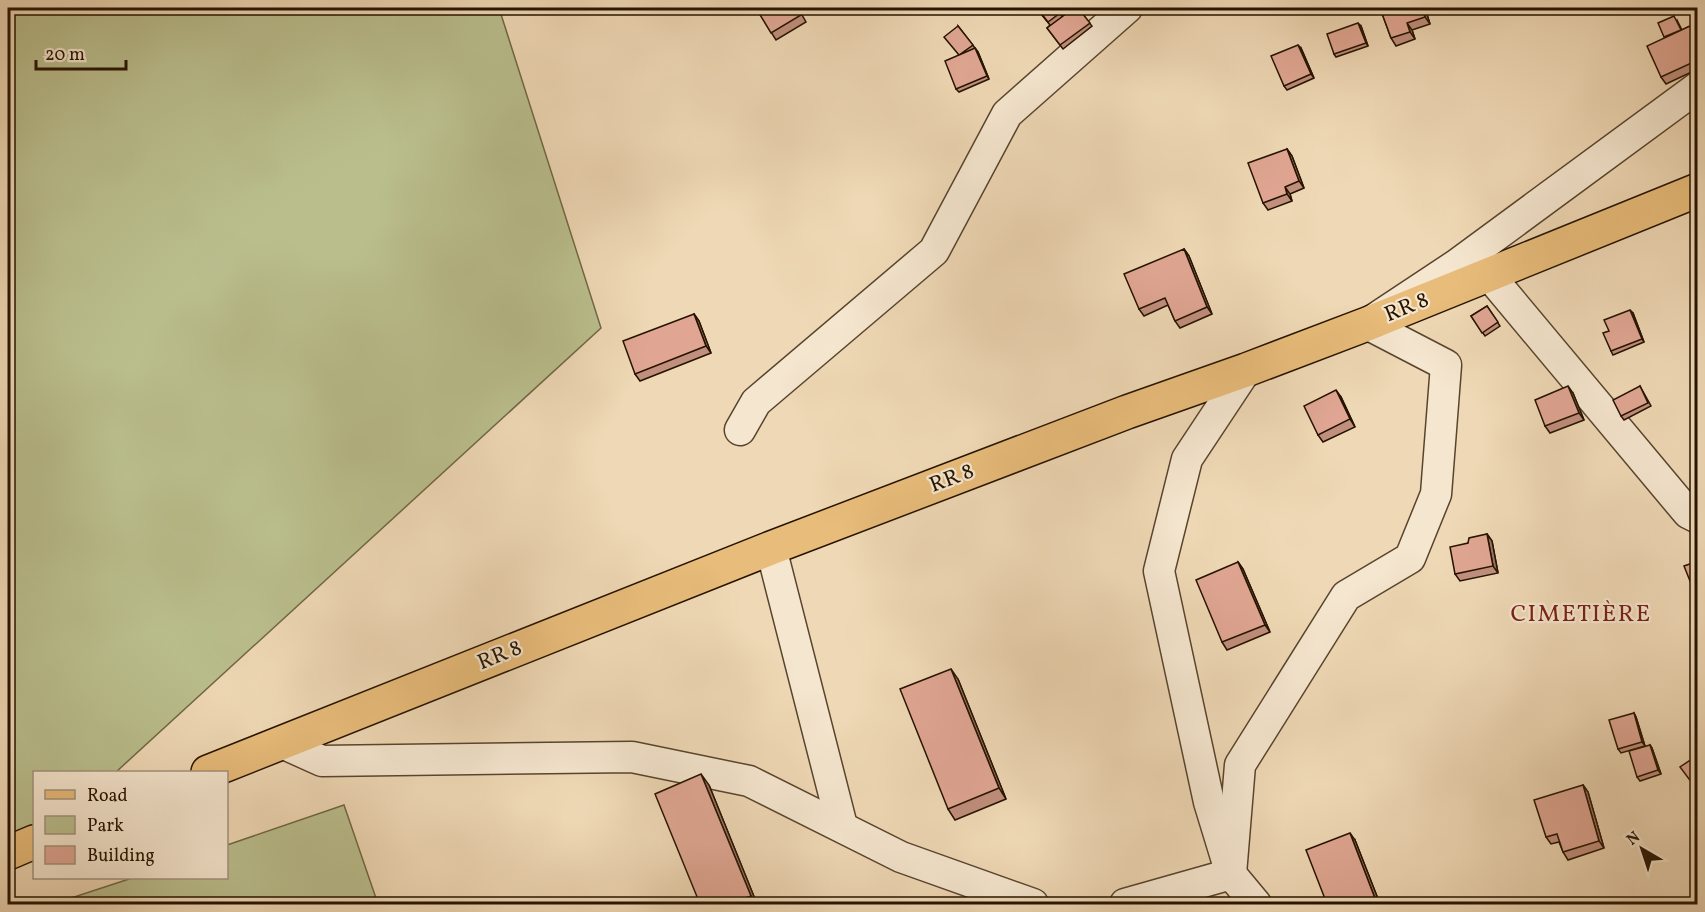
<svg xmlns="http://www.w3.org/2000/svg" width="1705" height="912" font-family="Vollkorn,serif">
<rect width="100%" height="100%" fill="#efd8b5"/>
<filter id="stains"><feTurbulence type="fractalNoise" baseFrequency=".00333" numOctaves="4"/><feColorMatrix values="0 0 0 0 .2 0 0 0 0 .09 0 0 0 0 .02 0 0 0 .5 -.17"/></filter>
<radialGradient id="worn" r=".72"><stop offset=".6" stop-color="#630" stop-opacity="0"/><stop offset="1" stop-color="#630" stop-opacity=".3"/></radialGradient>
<g fill="#babe8d" stroke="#706846" stroke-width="1.5">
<polygon points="8,8 499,8 601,328 116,772 34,772 34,847 8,871"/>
<polygon points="344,805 378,904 53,904 132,878 226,878 227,845"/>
</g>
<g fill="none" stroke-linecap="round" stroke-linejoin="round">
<defs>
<g id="street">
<polyline points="1489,275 1688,513 1698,518"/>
<polyline points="1246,370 1187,459 1159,571 1209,802 1231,874 1256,904"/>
<polyline points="740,430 756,402 934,251 1007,114 1127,8"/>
<polyline points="771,548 842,826"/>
<polyline points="282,743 322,761 632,757 749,781 901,857 1033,904"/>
<polyline points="1231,874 1240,765 1346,596 1410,558 1436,494 1446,365 1367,324 1456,265 1698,87"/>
<polyline points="1125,904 1231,874"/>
</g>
<g id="primary">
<polyline points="208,772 771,548 1127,412 1246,370 1367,324 1698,190"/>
<polyline points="8,853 34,842"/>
</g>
</defs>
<use href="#street" stroke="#58442d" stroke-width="33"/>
<use href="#primary" stroke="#251300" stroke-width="36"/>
<use href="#street" stroke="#f5e6cf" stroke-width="30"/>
<use href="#primary" stroke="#e8bc7a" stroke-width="33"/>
</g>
<g fill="#c18f7e" stroke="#251300" stroke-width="1.5">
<polygon points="756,8 798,8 806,22 776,40"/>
<polygon points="1036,8 1056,8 1062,16 1078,8 1092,26 1063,49 1047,28 1050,25"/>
<polygon points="1380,8 1425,8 1430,24 1412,30 1415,39 1396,46 1391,38"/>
<polygon points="1677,20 1682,30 1690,26 1698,38 1698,69 1666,84 1661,77 1665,38"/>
<polygon points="958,26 978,52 989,79 959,92 956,89 959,55"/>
<polygon points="1361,26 1368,46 1336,57 1334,54"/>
<polygon points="1301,48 1314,78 1287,90 1284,86"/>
<polygon points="1287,149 1292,156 1304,188 1290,194 1292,201 1268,210 1263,203"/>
<polygon points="1184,249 1189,256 1212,314 1180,328 1175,321 1168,305 1144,316 1139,309"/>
<polygon points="1487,306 1500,326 1485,336 1471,316"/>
<polygon points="1633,313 1644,342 1613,355 1611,351 1609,331"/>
<polygon points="694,314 699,321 711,353 640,381 635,374"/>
<polygon points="1640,386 1651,406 1624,420 1621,416"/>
<polygon points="1573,393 1584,420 1550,433 1545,426"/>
<polygon points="1341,397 1355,427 1323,442 1318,435"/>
<polygon points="1487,534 1492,541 1498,573 1460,581 1455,574 1468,543"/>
<polygon points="1238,562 1243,569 1270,632 1227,650 1222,642"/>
<polygon points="958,679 1006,799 955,820 948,809"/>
<polygon points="1634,713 1636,717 1645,746 1621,753 1618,749"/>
<polygon points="1650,745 1652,748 1661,774 1640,781 1637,777"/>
<polygon points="709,785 757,904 700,904"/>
<polygon points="1583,785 1588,792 1604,848 1568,860 1563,852 1559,842 1551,844 1546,837"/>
<polygon points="1355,840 1380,904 1327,904"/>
</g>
<g fill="#9d7467" stroke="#251300" stroke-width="1.5">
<polygon points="1422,8 1425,8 1430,24 1425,17"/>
<polygon points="1358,23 1361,26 1368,46 1366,43"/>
<polygon points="1407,23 1412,30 1415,39 1410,32"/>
<polygon points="1298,45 1301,48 1314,78 1311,74"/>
<polygon points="975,48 978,52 989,79 987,76"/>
<polygon points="1287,149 1292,156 1304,188 1299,181"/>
<polygon points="1285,187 1290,194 1292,201 1287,194"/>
<polygon points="1184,249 1189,256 1212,314 1207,307"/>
<polygon points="1630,310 1633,313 1644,342 1642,339"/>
<polygon points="694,314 699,321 711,353 706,346"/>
<polygon points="1568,386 1573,393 1584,420 1579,413"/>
<polygon points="1336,390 1341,397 1355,427 1350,419"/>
<polygon points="1487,534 1492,541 1498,573 1493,566"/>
<polygon points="1238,562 1243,569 1270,632 1265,625"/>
<polygon points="951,669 958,679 1006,799 999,788"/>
<polygon points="1634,713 1636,717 1645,746 1642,742"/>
<polygon points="1650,745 1652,748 1661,774 1658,770"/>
<polygon points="701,774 709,785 757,904 751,896"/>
<polygon points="1583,785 1588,792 1604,848 1599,841"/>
<polygon points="1350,833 1355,840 1380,904 1379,904 1376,901"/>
</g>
<g fill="#e0a693" stroke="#251300" stroke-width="1.5">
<polygon points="756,8 797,8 801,15 771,33"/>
<polygon points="1037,8 1056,8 1060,13 1048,22"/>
<polygon points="1074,8 1078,8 1090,23 1060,45 1047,28"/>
<polygon points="1380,8 1422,8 1425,17 1407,23 1410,32 1391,38"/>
<polygon points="1674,16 1681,30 1664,37 1658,23"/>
<polygon points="1358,23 1366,43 1334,54 1327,34"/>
<polygon points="958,26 973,45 959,55 975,48 987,76 956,89 945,61 959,55 944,37"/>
<polygon points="1690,26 1698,41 1698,60 1661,77 1647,46"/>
<polygon points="1298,45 1311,74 1284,86 1271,56"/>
<polygon points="1287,149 1299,181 1285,187 1287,194 1263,203 1248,163"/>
<polygon points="1184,249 1207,307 1175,321 1165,298 1139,309 1124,274"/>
<polygon points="1487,306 1498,322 1482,333 1471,316"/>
<polygon points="1630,310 1642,339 1611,351 1603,333 1609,331 1604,320"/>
<polygon points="694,314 706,346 635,374 623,341"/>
<polygon points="1568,386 1579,413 1545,426 1535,400"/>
<polygon points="1640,386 1648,403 1621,416 1613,400"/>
<polygon points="1336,390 1350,419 1318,435 1304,406"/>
<polygon points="1487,534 1493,566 1455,574 1450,547 1468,543 1469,538"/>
<polygon points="1698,561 1698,596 1696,596 1684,566"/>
<polygon points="1238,562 1265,625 1222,642 1196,580"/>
<polygon points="951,669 999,788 948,809 900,689"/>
<polygon points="1634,713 1642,742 1618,749 1609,720"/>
<polygon points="1650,745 1658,770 1637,777 1629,751"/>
<polygon points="1698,755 1698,791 1680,767"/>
<polygon points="701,774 751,896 728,904 700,904 655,794"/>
<polygon points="1583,785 1599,841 1563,852 1557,834 1546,837 1534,800"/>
<polygon points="1350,833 1376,901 1367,904 1327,904 1306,850"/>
</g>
<g text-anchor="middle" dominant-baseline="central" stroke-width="4.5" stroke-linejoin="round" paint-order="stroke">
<g font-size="22" fill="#251300" stroke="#f5e6cf">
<text transform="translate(1407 308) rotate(-22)">RR 8</text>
<text transform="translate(952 479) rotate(-21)">RR 8</text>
<text transform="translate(500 656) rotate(-22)">RR 8</text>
</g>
<g font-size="24" letter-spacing="1.5" fill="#7a1f14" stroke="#f5e6cf">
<text x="1581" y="615">CIMETIÈRE</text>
</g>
</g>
<rect width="1705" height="912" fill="none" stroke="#efd8b5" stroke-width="30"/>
<rect x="9" y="9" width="1687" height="894" fill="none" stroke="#251300" stroke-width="3"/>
<rect x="15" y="15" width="1675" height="882" fill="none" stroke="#251300" stroke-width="1.5"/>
<rect x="33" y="771" width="195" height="108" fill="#f5e6cf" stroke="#a2927c" stroke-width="1.5"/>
<rect x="45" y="790" width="30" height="9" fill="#e8bc7a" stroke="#a2927c" stroke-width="1.5"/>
<text x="87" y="801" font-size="18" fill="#251300">Road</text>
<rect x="45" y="816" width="30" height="18" fill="#babe8d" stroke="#a2927c" stroke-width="1.5"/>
<text x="87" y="831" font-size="18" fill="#251300">Park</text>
<rect x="45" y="846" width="30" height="18" fill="#e0a693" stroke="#a2927c" stroke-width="1.5"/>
<text x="87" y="861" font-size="18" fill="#251300">Building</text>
<g transform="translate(1642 849) rotate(321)" stroke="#f5e6cf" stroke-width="4.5" paint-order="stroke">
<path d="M0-4.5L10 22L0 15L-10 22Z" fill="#251300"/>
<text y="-9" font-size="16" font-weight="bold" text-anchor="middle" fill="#251300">N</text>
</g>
<path d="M36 60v9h90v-9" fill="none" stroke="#251300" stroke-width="3"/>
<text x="45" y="60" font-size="18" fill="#251300" stroke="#f5e6cf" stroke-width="4.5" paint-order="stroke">20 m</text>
<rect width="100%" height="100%" filter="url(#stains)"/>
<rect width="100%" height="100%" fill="url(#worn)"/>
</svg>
